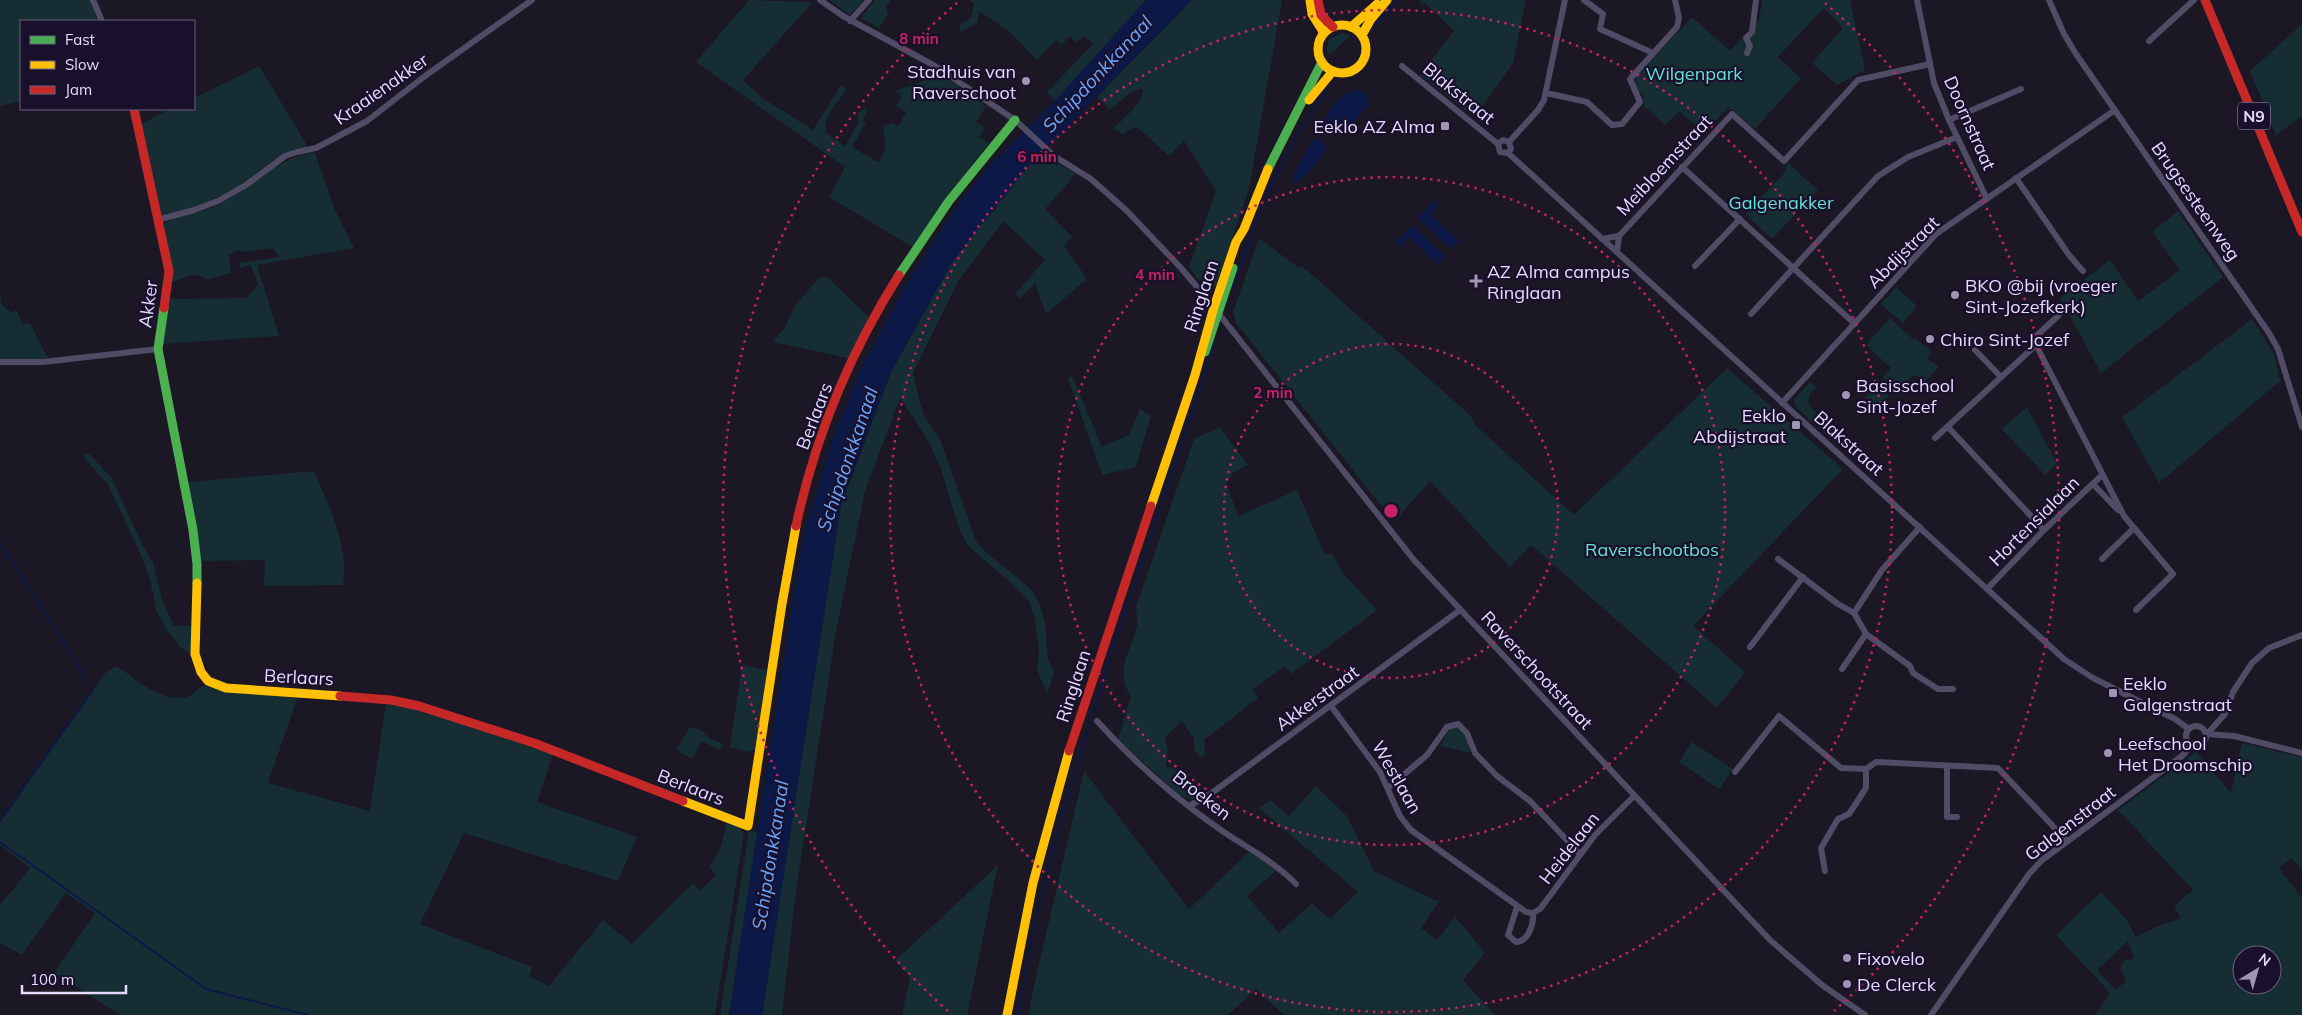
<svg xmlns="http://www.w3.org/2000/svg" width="2302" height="1015" font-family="Mulish,sans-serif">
<rect width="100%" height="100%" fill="#1b1725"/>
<g fill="#152d33" fill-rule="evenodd">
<polygon points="0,0 90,0 98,21 21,21 21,101 0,106"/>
<path d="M749 0 813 2 743 80 761 97 813 130 841 85 847 89C838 102 823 116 826 133L845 146 858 124V113L865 108 868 109 863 121 866 123 852 147 878 162C888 152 885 141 883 127L886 124 893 123 898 127 906 112 896 106 902 97 895 91 926 80 933 69 986 106 976 122 985 128 979 137 989 143 951 192 914 248 829 197 845 167 696 62Z"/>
<polygon points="830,0 864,0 850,15"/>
<polygon points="875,0 891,0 886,7 888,15 879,28 861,18"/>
<polygon points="969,0 1146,0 1055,101 1047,92 1093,44 1084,36 1076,42 1070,36 1062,45 1056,40 1037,60 1009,31 979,11 977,23 961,32 959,27 962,23 971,18 974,4"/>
<path d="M1192 0H1282L1249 189 1215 288 1199 280 1189 267 1216 191 1184 141 1169 156 1138 128H1132L1123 135 1114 128C1124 118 1143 103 1143 88L1130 93 1110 110 1097 97Z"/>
<polygon points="1419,0 1526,0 1513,63 1475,117 1420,75 1454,31 1425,3 1423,5"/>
<path d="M1762 0H1850L1865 70 1837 85 1812 63 1843 28 1824 8 1778 57 1801 78 1755 129 1729 107 1704 133 1679 111 1665 125 1644 106 1643 95C1636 88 1633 85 1637 75L1692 17 1730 51 1759 20Z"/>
<polygon points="2302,24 2302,116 2276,135 2250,71"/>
<polygon points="1343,33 1351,36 1329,55 1327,49 1329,39"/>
<path d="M259 66 308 147C278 150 260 173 235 188 214 201 188 210 163 215L161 213 140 124 171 109H194V98Z"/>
<path d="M1042 152 1053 161 1076 174 1045 209 1072 237 1064 246 1087 279 1046 314 1035 283 1020 298 1015 294 1045 260 1003 221 959 280 913 373 923 414 940 439 976 541 987 553 1031 589C1038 600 1042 610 1045 622 1048 636 1043 660 1055 670L1047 694 1037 669 1039 650 1035 620 1029 601 1010 582 968 546 959 528 940 466 926 437 900 398 865 491 836 631 796 891 782 1015H762L841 505 891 372 952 262 1031 163Z"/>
<path d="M315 153 334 208 354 248 257 265 279 336 162 344 170 299 246 298 258 285 251 265 240 268 239 263 280 257 273 248 243 252 238 250 229 255 231 273 210 279H206L199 275 188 276 172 282V272L163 228 165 223C179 213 198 214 213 207 246 192 280 154 315 153Z"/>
<polygon points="1788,163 1818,190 1772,239 1745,214 1787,170 1785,167"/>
<polygon points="2178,211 2223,277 2101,373 2060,298 2110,260 2138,301 2180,270 2152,232"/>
<polygon points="1259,238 1299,268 1301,266 1309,272 1472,417 1474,424 1574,515 1727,368 1843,469 1693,626 1745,672 1717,708 1531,545 1510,567 1430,481 1394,522 1236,323 1233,312"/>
<polygon points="827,277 871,319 852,359 773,342 785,327 796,304 819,278"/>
<polygon points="1896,287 1917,306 1903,323 1881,304"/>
<polygon points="0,291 2,305 11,312 17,311 22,324 30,323 48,359 0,360"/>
<polygon points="1890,318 1914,340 1916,338 1932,352 1927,359 1939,367 1925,381 1922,378 1913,375 1898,391 1883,377 1891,368 1866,345"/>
<polygon points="2252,319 2274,354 2280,381 2159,483 2122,417"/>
<polygon points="1072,376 1102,447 1129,435 1140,409 1151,416 1136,467 1102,475 1068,378"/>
<polygon points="1880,380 1889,388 1889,396 1879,409 1865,397"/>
<path d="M1810 382 1817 388C1809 391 1808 397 1809 405L1819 416 1813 423 1795 406 1794 400Z"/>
<polygon points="2027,407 2057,464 2045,475 2002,429"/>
<polygon points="1823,417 1842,435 1836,443 1816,425"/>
<path d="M1220 427 1248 465 1234 472 1226 483 1238 516 1297 490 1325 555 1332 553 1343 573 1377 610 1291 674 1285 666 1253 689 1258 698 1204 740 1205 755 1201 757 1194 750V739L1182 721 1165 737 1168 750 1166 766 1175 769 1188 783 1203 791 1191 800 1180 795 1118 740 1131 696C1114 674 1131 649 1137 626 1138 620 1136 613 1136 607L1194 439Z"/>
<polygon points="85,453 89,454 111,477 142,544 153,562 162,600 174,626 192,626 191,654 181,648 166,629 156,610 150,580 141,555 108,485 84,457"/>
<path d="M314 471C329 508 349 544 343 585L264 586 265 560 200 561 188 482Z"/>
<polygon points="742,665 767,670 756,749 748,752 730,747"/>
<path d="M117 666C137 680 160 702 186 697 195 695 196 686 206 686L298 696 268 783 370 811 386 703C444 713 498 735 553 754L537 802 637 837 618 881 464 833 420 924 532 967 529 976 549 986 603 920 632 944 693 883 701 890 716 875 709 867 720 849 727 822 740 827 744 833 715 1015H120L54 973 95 913 66 893 22 955 0 943V905L30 868 0 845V823L105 673Z"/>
<polygon points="1457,726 1467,736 1470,753 1440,746 1449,729"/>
<path d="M690 727C700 728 702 731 708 737 712 740 719 742 724 744L720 750 702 741 692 759 676 750Z"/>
<polygon points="1692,742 1733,769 1719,789 1679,762"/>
<path d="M2242 743 2302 757V869L2291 858 2279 868 2302 898V1015H2095L2110 993 2056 935 2101 892 2127 920 2136 937 2154 928 2181 918 2174 906 2193 890 2118 810 2196 752 2231 793ZM2128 941 2134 959 2125 960 2120 968 2126 982 2115 989 2097 970ZM2242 955H2272V985H2242Z"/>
<polygon points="1084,771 1189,909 1249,852 1277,870 1247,896 1279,933 1312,903 1330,919 1358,892 1259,808 1270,800 1289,816 1316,786 1347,816 1374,871 1439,902 1421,928 1437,940 1455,916 1485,953 1463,980 1495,1015 1284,1015 1256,989 1228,1015 1029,1015 1032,994"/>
<polygon points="749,830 758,833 729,1015 720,1015"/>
<polygon points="998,865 967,1015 902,1015 910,977 895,961"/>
</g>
<g fill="#0c1947">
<polygon points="1146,0 1192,0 1031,163 952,262 891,372 841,505 762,1015 729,1015 802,541 833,437 861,368 907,283 960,202 990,165 1055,101"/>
<path d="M1360 90 1368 96 1369 105 1349 126 1334 136 1328 132 1324 120C1333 104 1341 91 1360 90Z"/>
<path d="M1313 140H1320L1326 145C1326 155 1303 180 1294 183L1293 176Z"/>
<polygon points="1434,200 1438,205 1430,214 1459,241 1451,249 1418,218"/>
<polygon points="1412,225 1445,256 1438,265 1409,237 1400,247 1396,242"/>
</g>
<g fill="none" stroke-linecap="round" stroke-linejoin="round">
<g stroke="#0c1947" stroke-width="2">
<polyline points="1373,27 1399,0"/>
<polyline points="1233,288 1264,201 1295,139 1329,86"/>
<polyline points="0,542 88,682"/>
<polyline points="0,820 93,690"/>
<polyline points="0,842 206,989 308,1015"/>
<polyline points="1018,1015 1034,930 1057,836 1078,764 1113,648 1215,344"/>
</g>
<g stroke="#514c66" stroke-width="6">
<polyline points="93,0 102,21"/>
<polyline points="820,0 843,16 935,66 1015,120 1054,156 1091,179 1126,210 1181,268 1214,307"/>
<polyline points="1584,0 1603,14 1600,29 1653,53"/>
<polyline points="1917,0 1934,83 1949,120 1987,199"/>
<polyline points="2049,0 2064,34 2076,54 2269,333 2278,349 2302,427"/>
<polyline points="850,21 869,0"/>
<polyline points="2149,41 2194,0"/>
<polyline points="1747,53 1750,46 1746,38 1752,32 1756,0"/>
<polyline points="1402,66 1498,144"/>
<polyline points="1546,93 1587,102 1612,125 1622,124 1640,102 1630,79 1677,27 1679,18 1675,0"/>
<polyline points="1949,120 2021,89"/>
<polyline points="1509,142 1538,110 1544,100 1565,0"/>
<polyline points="1498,144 1503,140 1509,142 1511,149 1508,153"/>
<polyline points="1498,144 1500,152 1508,153"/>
<polyline points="1508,153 2064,659 2093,678 2175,719 2189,729"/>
<polyline points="1682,167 1855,324"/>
<polyline points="2016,178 2069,255 2083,271"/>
<polyline points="157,220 194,210 218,201 246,185 285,156 297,152 316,148 367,121 425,76 532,0"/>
<polyline points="1602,239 1619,236 1732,114 1784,161 1858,80 1930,64"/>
<polyline points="1617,252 1619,236"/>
<polyline points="1695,266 1740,219"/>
<polyline points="1219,314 1414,560 1770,940 1822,985 1865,1015"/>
<polyline points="1751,314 1878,176 1908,157 1957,137"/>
<polyline points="2059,315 2033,339 2124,516 2173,574 2136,610"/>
<polyline points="1975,350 2001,377"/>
<polyline points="0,362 43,362 158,349"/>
<polyline points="1782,403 1936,234 2115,110"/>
<polyline points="1948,427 2044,530"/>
<polyline points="1935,438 2036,345"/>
<polyline points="2093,484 2118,510"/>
<polyline points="1778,559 1838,604 1854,613 1882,570 1920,527"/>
<polyline points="2102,559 2134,528"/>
<polyline points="1987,589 2044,530 2102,475"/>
<polyline points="1854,613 1866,634 1910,666 1913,673 1938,689 1953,689"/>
<polyline points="1750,647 1803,577"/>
<polyline points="1842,669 1866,634"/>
<polyline points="1331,706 1380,772 1400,816 1411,830 1526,912 1533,913 1540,909 1595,835 1634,796"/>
<path d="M1097 721C1133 761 1174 797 1218 828 1245 847 1274 861 1296 884"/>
<circle cx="2196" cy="736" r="10"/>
<polyline points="2208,733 2225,714 2233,692 2252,663 2269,648 2302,635"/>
<polyline points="2206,734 2234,736 2302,753"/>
<polyline points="1947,766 1947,817 1957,817"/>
<polyline points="1735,772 1779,716 1841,768 1866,769 1876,762 1998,768 2067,841"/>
<polyline points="1388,788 1427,755 1447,727 1458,724 1467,733 1475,753 1497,776 1530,801 1580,854"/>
<polyline points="1189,806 1209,795 1460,610"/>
<polyline points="1825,871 1821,848 1838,819 1849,814 1866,788 1866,769"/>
<path d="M1517 907 1508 935 1516 942C1528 942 1534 924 1533 913"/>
<polyline points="1931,1015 2029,874 2041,861 2182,756 2192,745"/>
</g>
<g stroke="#4caf50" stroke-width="9">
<polyline points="1268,169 1322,62"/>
<polyline points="899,275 949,201 1015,120"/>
<polyline points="164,308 158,349 193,530 197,564 197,583"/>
<polyline points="1205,352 1233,268"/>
</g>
<g stroke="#ffc107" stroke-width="9">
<polyline points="1310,0 1312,14 1324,33"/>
<circle cx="1342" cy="49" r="24"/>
<polyline points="1351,27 1377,4"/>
<polyline points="1362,35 1371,19 1387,0"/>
<polyline points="1309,100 1333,71"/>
<polyline points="1151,506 1195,375 1214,307 1236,242 1244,229 1268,169"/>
<polyline points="197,583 195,654 201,672 208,681 226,688 340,696"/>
<polyline points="683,801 748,826 782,604 796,526"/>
<polyline points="1007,1015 1033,883 1069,751"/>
</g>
<g stroke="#c62828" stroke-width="9">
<polyline points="1318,0 1321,15 1333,27"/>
<polyline points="2205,0 2302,232"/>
<polyline points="134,109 169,271 164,308"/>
<path d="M796 526C815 437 851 351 899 275"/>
<polyline points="340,696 391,700 419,706 534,743 683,801"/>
<polyline points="1069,751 1151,506"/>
</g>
</g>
<g fill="none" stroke="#c42263" stroke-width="2.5" stroke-dasharray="2.5 5">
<circle cx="1391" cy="511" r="167"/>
<circle cx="1391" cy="511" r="334"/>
<circle cx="1391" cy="511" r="501"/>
<path d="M948 1011A668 668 0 0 1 957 3M1825 3A668 668 0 0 1 1834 1011"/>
</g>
<g fill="#9e96b3" stroke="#19112b" stroke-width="2">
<circle cx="1026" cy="81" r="5"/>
<rect x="1440" y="121" width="10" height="10" rx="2.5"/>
<path d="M1473.5 273.5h5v5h5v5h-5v5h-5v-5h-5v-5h5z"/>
<circle cx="1955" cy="295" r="5"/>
<circle cx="1930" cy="339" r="5"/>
<circle cx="1846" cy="395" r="5"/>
<rect x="1791" y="420" width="10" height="10" rx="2.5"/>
<rect x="2108" y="688" width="10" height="10" rx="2.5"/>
<circle cx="2108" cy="753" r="5"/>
<circle cx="1847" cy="958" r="5"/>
<circle cx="1847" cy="984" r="5"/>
</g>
<g text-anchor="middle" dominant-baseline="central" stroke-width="4.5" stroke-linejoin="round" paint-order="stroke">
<rect fill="#19112b" stroke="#a89ebf" stroke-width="1" x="2238" y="102.5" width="32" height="27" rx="4"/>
<g font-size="16" font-weight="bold" fill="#e5dbff">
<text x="2254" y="116">N9</text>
</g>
<g font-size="18" fill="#e5dbff" stroke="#19112b" text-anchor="start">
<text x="1016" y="71" text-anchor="end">Stadhuis van<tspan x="1016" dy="21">Raverschoot</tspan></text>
<text x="1435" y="126" text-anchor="end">Eeklo AZ Alma</text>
<text x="1487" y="271">AZ Alma campus<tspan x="1487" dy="21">Ringlaan</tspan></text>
<text x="1965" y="285">BKO @bij (vroeger<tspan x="1965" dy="21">Sint-Jozefkerk)</tspan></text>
<text x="1940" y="339">Chiro Sint-Jozef</text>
<text x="1856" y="385">Basisschool<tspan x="1856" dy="21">Sint-Jozef</tspan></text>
<text x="1786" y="415" text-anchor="end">Eeklo<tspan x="1786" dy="21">Abdijstraat</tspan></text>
<text x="2123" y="683">Eeklo<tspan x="2123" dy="21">Galgenstraat</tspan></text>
<text x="2118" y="743">Leefschool<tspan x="2118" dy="21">Het Droomschip</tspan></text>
<text x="1857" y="958">Fixovelo</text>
<text x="1857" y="984">De Clerck</text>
</g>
<g font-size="18" fill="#65e1d4" stroke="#19112b">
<text x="1694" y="73">Wilgenpark</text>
<text x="1781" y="202">Galgenakker</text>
<text x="1652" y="549">Raverschootbos</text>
</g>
<g font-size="18" fill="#e5dbff" stroke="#19112b">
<text transform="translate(381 89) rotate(-35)">Kraaienakker</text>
<text transform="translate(1459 93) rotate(39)">Blakstraat</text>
<text transform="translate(1970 123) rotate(66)">Doornstraat</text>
<text transform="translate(1664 165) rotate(-47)">Meibloemstraat</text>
<text transform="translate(2196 201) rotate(55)">Brugsesteenweg</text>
<text transform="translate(1903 252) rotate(-45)">Abdijstraat</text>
<text transform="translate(1201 296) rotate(-72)">Ringlaan</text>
<text transform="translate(148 304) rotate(-82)">Akker</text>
<text transform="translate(814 416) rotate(-69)">Berlaars</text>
<text transform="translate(1849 443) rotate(42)">Blakstraat</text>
<text transform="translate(2034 521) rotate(-45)">Hortensialaan</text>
<text transform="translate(1537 670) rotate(47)">Raverschootstraat</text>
<text transform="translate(299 677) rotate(3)">Berlaars</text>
<text transform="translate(1073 686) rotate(-72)">Ringlaan</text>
<text transform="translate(1317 698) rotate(-36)">Akkerstraat</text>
<text transform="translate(1397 777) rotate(60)">Westlaan</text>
<text transform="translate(691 787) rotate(21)">Berlaars</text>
<text transform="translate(1202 795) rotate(38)">Broeken</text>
<text transform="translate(2070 823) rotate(-38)">Galgenstraat</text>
<text transform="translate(1569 848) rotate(-52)">Heidelaan</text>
</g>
<g font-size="19" font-style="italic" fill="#69a4ff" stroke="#19112b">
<text transform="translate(1097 74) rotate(-47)">Schipdonkkanaal</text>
<text transform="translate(847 459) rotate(-71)">Schipdonkkanaal</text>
<text transform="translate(770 855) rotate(-81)">Schipdonkkanaal</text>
</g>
</g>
<circle cx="1391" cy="511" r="8" fill="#c42263" stroke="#19112b" stroke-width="2.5"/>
<g font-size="15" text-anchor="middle" font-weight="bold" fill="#c42263" stroke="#19112b" stroke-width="4.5" stroke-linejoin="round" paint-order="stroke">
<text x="919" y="44">8 min</text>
<text x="1037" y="162">6 min</text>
<text x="1155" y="280">4 min</text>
<text x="1273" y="398">2 min</text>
</g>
<rect x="20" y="20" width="175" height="90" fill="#19112b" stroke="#6b6280"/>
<rect x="30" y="36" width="25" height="8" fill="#4caf50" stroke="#6b6280"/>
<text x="65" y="45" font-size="15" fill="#e5dbff">Fast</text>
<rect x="30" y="61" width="25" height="8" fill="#ffc107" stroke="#6b6280"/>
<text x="65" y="70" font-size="15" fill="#e5dbff">Slow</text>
<rect x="30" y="86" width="25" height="8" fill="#c62828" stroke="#6b6280"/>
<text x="65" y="95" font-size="15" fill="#e5dbff">Jam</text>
<g transform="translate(2257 970) rotate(37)"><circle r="24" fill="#19112b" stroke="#6b6280"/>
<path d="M0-4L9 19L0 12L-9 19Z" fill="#9e96b3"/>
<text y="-8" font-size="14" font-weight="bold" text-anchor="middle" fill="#e5dbff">N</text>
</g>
<path d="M22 985v8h104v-8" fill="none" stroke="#e5dbff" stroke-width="2.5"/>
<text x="30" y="985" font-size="15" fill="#e5dbff" stroke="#19112b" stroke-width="4" paint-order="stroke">100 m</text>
</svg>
